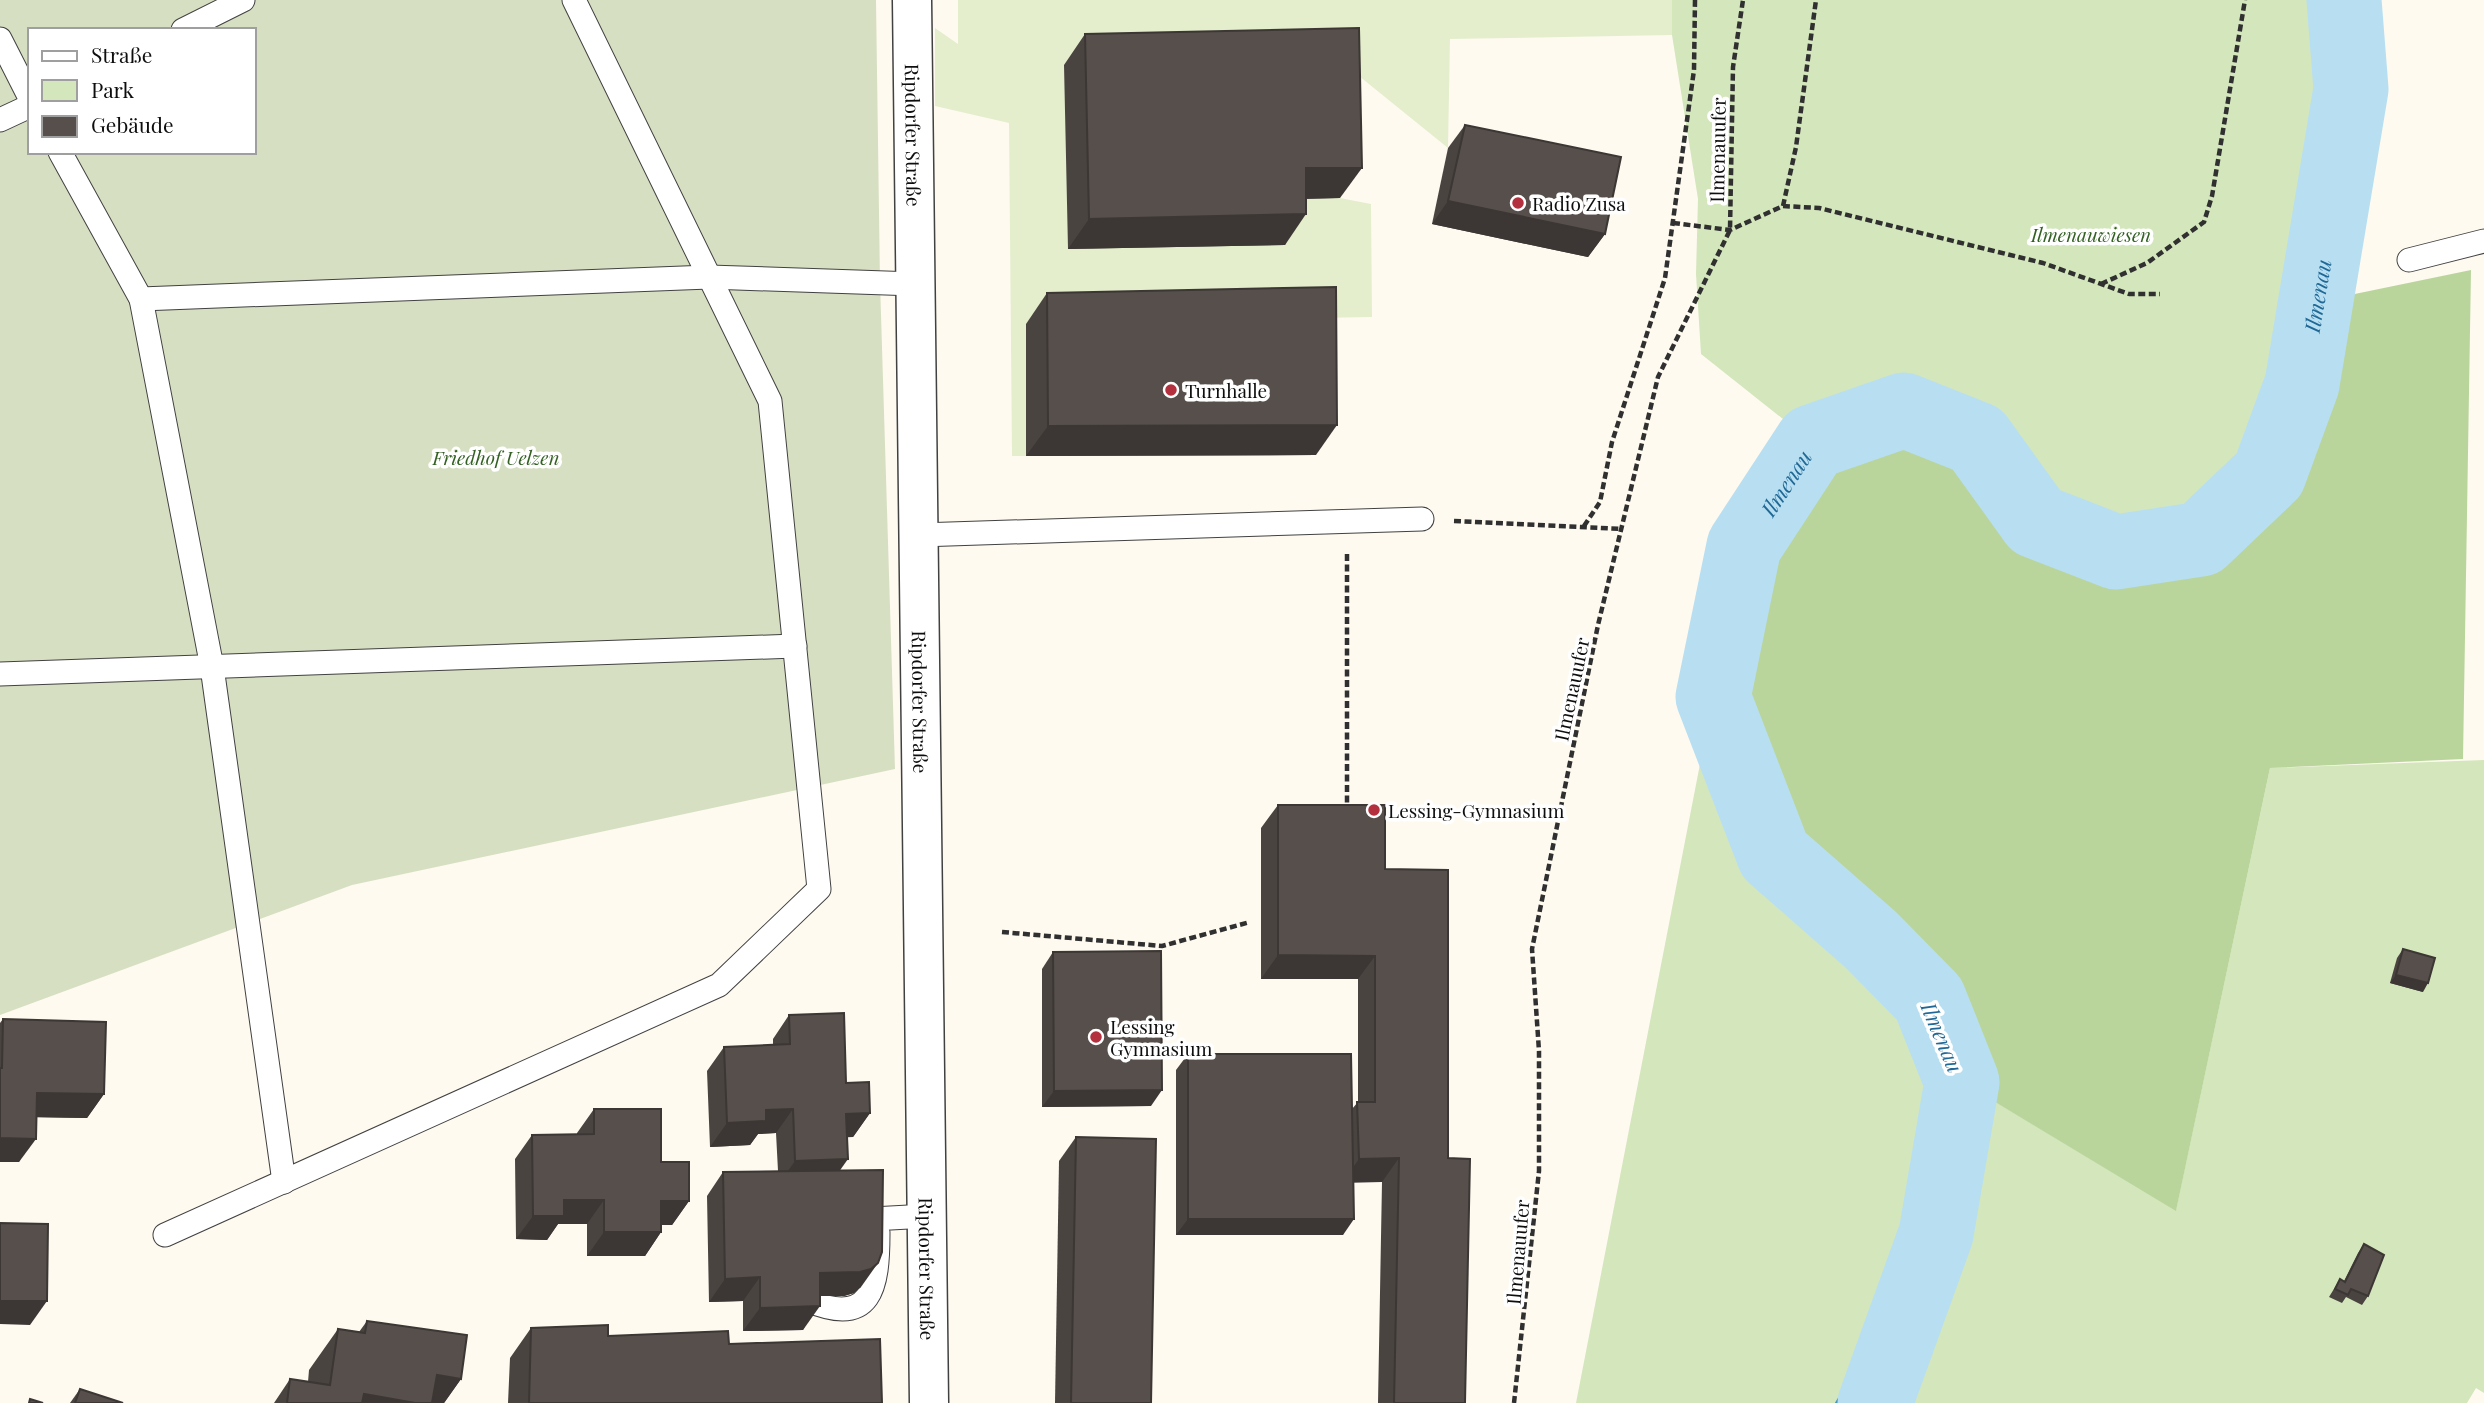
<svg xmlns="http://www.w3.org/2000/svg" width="2484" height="1403" font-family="'Playfair Display',serif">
<rect width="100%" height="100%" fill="#fefaf0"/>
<g fill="#d4e6bc">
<polygon points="1672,0 2344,0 2351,89 2302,384 2269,474 2201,539 2116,552 2036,521 1977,439 1904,410 1812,442 1701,354 1696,274 1698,199 1672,35"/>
<polygon points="1713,697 1774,855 1871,940 1929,999 1962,1082 2176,1210 2270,768 2484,760 2484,1393 2476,1388 2467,1403 1899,1403 1935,1237 1836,1403 1576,1403"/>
</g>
<polygon fill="#b9d59c" points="2471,270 2463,759 2270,768 2176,1211 1962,1082 1929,998 1871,940 1774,855 1713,697 1744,546 1812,442 1904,410 1977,439 2036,521 2116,552 2200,539 2269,474 2302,384 2316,302"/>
<path fill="#d7dfc2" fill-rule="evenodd" d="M0 0H876L880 282 895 769 352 885 0 1015ZM30 30H254V152H30Z"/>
<polygon fill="#e4eecd" points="958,0 1672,0 1672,35 1450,39 1448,148 1338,59 1340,198 1371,204 1372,317 1315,318 1316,455 1026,456 1012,456 1009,123 935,106 935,28 958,44"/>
<polygon fill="#b8dff1" stroke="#4597c3" stroke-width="2" points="1936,1234 1899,1403 1836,1403"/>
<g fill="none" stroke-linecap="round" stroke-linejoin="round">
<path stroke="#b8dff1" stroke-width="75" id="s1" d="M1875 1403 1936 1234 1962 1082 1929 999 1871 940 1774 855 1713 697 1744 546 1812 442 1904 410 1977 439 2036 521 2116 552 2201 539 2269 474 2302 384 2351 89 2344 0"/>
<defs>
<g id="lane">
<polyline points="183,30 243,0"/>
<polyline points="0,39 30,98"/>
<polyline points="0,120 30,106"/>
<polyline points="60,152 141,299 212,667 284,1182"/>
<polyline points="2409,260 2484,241"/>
<polyline points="141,299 709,277 915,284"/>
<polyline points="919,535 1422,519"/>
<polyline points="0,674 795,646"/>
<polyline points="854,1220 927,1216"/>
<polyline points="165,1235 719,985 819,889 770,401 574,0"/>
<path d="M807 1300C872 1328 878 1287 878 1233"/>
</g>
<g id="street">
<path id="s2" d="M912 0 929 1403"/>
</g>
</defs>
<use href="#lane" stroke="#414141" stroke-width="25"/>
<use href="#street" stroke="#414141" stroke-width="41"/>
<g stroke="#303030" stroke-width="4.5" stroke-dasharray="7 3.5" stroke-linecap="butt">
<polyline points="1783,206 1796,147 1816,0"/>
<polyline points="1673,223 1730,230 1783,206 1819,208 2043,263 2129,294 2160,294"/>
<polyline points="2101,284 2147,263 2204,222 2212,196 2245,0"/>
<polyline points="1454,521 1622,529"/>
<polyline points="1584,526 1600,502 1612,442 1665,278 1694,70 1695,0"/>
<polyline points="1347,554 1347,808"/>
<polyline points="1002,932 1162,946 1250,922"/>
<polyline points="1514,1403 1539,1171 1539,1051 1532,949 1598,625 1658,377 1730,230 1733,67 1743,0"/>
</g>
<use href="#lane" stroke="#fff" stroke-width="23"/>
<use href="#street" stroke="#fff" stroke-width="38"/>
</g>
<g fill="#4a4440">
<polygon points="1085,34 1340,198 1306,199 1285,245 1068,249 1064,65"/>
<polygon points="1465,125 1605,234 1588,257 1432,224 1448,148"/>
<polygon points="1047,293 1316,455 1026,456 1026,324"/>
<polygon points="1278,805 1385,869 1448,1158 1465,1403 1378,1403 1382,1182 1354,1182 1343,1235 1176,1235 1176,1070 1188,1054 1352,1109 1358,1102 1358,979 1261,979 1261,828"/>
<polygon points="2403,949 2423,992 2390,983 2397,958"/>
<polygon points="1053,952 1151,1106 1042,1107 1042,969"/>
<polygon points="789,1015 870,1113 853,1137 847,1137 840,1170 861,1287 854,1293 844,1296 820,1296 803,1330 743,1331 743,1301 709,1302 707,1196 723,1172 778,1171 776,1133 758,1134 750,1145 710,1147 707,1071 724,1047 773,1045 773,1039"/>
<polygon points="3,1019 104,1094 87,1118 36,1117 19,1162 0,1162 0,1023"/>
<polygon points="594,1109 661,1162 689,1201 672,1225 661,1225 661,1232 645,1256 587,1256 587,1224 558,1224 547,1240 516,1239 515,1159 532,1135 577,1135 577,1133"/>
<polygon points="1076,1137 1151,1403 1055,1403 1059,1161"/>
<polygon points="2364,1244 2368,1296 2362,1305 2346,1297 2342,1303 2329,1297 2340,1279 2344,1281 2358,1253"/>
<polygon points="367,1321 461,1379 444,1403 274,1403 290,1379 308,1382 309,1370 338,1329 359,1332"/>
<polygon points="531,1328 608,1336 729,1344 882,1403 508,1403 510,1358"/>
<polygon points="80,1389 123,1403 70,1403"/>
</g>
<g fill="#3c3734">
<polygon points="1306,168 1362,168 1340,198 1284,199"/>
<polygon points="1448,201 1605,234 1588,257 1432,224"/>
<polygon points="1306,214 1285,245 1068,249 1089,219"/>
<polygon points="1337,425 1316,455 1026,456 1048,426"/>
<polygon points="1278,955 1375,956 1358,979 1261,979"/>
<polygon points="2396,975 2428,983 2423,992 2390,983"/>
<polygon points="1162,1090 1151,1106 1042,1107 1054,1091"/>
<polygon points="37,1093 104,1094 87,1118 20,1117"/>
<polygon points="793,1109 776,1133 758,1134 750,1145 710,1147 727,1123 766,1110"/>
<polygon points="870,1113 853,1137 830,1138 846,1114"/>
<polygon points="0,1138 36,1139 19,1162 0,1162"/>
<polygon points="1399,1158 1382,1182 1342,1183 1359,1159"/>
<polygon points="848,1159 831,1183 778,1185 795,1161"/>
<polygon points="564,1200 604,1200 587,1224 558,1224 547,1240 516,1239 533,1216"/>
<polygon points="661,1201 689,1201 672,1225 645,1225"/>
<polygon points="1188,1219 1354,1219 1343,1235 1176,1235"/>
<polygon points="604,1232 661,1232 645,1256 587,1256"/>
<polygon points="878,1263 861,1287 854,1293 844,1296 803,1296 820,1273"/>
<polygon points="760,1277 743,1301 709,1302 725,1279"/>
<polygon points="0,1301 47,1301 30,1325 0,1324"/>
<polygon points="820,1306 803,1330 743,1331 760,1308"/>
<polygon points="437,1375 461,1379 444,1403 418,1403"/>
<polygon points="364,1394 416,1403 358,1403"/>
</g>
<g fill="#564f4b" stroke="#3c3734" stroke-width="2">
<polygon points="1359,28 1362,168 1306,168 1306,214 1089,219 1085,34"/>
<polygon points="1465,125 1621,157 1605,234 1448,201"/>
<polygon points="1336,287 1337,425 1048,426 1047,293"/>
<polygon points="1278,805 1385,805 1385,869 1448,870 1448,1158 1470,1159 1465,1403 1394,1403 1399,1158 1359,1159 1357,1102 1375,1102 1375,956 1278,955"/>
<polygon points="2403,949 2435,958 2428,983 2396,975"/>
<polygon points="1161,951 1162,1090 1054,1091 1053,952"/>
<polygon points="844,1013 846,1083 869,1082 870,1113 846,1114 848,1159 795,1161 793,1109 766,1110 766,1121 727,1123 724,1047 790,1044 789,1015"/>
<polygon points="3,1019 106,1022 104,1094 37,1093 36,1139 0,1138 0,1068 2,1068"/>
<polygon points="1188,1054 1351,1054 1354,1219 1188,1219"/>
<polygon points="594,1109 661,1109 661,1162 689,1162 689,1201 661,1201 661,1232 604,1232 604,1200 564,1200 564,1216 533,1216 532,1135 594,1134"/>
<polygon points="1076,1137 1156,1139 1151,1403 1071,1403"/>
<polygon points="883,1170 882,1252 878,1263 871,1269 860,1272 820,1273 820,1306 760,1308 760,1277 725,1279 723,1172"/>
<polygon points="0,1223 48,1224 47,1301 0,1301"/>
<polygon points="2364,1244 2384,1255 2368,1296 2351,1289 2348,1295 2335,1289 2340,1279 2345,1282"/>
<polygon points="367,1321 467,1335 461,1379 437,1375 432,1403 415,1403 364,1394 362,1403 287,1403 290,1379 330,1385 338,1329 365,1333"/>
<polygon points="608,1325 608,1336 728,1331 729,1344 880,1339 882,1403 529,1403 531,1328"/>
<polygon points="80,1389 123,1403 75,1403"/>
<polygon points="30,1399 43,1403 29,1403"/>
</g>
<g fill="#b3303e" stroke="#fff" stroke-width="2.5">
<circle cx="1518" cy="203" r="7"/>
<circle cx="1171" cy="390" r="7"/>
<circle cx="1374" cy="810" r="7"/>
<circle cx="1096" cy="1037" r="7"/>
</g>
<g text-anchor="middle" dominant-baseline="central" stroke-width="7" stroke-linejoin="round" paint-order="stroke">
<g font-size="19" fill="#0e0e0e" stroke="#fff">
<text stroke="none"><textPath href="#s2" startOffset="135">Ripdorfer Straße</textPath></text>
<text transform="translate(1717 150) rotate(-89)">Ilmenauufer</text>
<text transform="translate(1571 689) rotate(-78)">Ilmenauufer</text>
<text stroke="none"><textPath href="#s2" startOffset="702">Ripdorfer Straße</textPath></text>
<text transform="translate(1517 1252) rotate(-85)">Ilmenauufer</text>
<text stroke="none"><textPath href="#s2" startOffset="1269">Ripdorfer Straße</textPath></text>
</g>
<g font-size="19" fill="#0e0e0e" stroke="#fff" text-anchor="start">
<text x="1532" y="203">Radio Zusa</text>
<text x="1185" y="390">Turnhalle</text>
<text x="1388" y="810">Lessing-Gymnasium</text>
<text x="1110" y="1026">Lessing<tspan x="1110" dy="22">Gymnasium</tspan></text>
</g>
<g font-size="19" font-style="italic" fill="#336123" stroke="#fff">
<text x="2091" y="234">Ilmenauwiesen</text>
<text x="496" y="457">Friedhof Uelzen</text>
</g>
<g font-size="21" font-style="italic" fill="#206996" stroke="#fff">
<text stroke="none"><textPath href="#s1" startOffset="1811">Ilmenau</textPath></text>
<text stroke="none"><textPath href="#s1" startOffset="1034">Ilmenau</textPath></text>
<text transform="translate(1943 1037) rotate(67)">Ilmenau</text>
</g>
</g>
<rect x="28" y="28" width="228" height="126" fill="#ffffff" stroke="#9f9f9f" stroke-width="2"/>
<rect x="42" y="51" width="35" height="10" fill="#ffffff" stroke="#9f9f9f" stroke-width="2"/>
<text x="91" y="63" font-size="21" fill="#0e0e0e">Straße</text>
<rect x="42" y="80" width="35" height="21" fill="#d4e6bc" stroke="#9f9f9f" stroke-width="2"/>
<text x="91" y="98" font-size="21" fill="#0e0e0e">Park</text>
<rect x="42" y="116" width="35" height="21" fill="#564f4b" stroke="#9f9f9f" stroke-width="2"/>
<text x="91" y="133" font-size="21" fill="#0e0e0e">Gebäude</text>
</svg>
